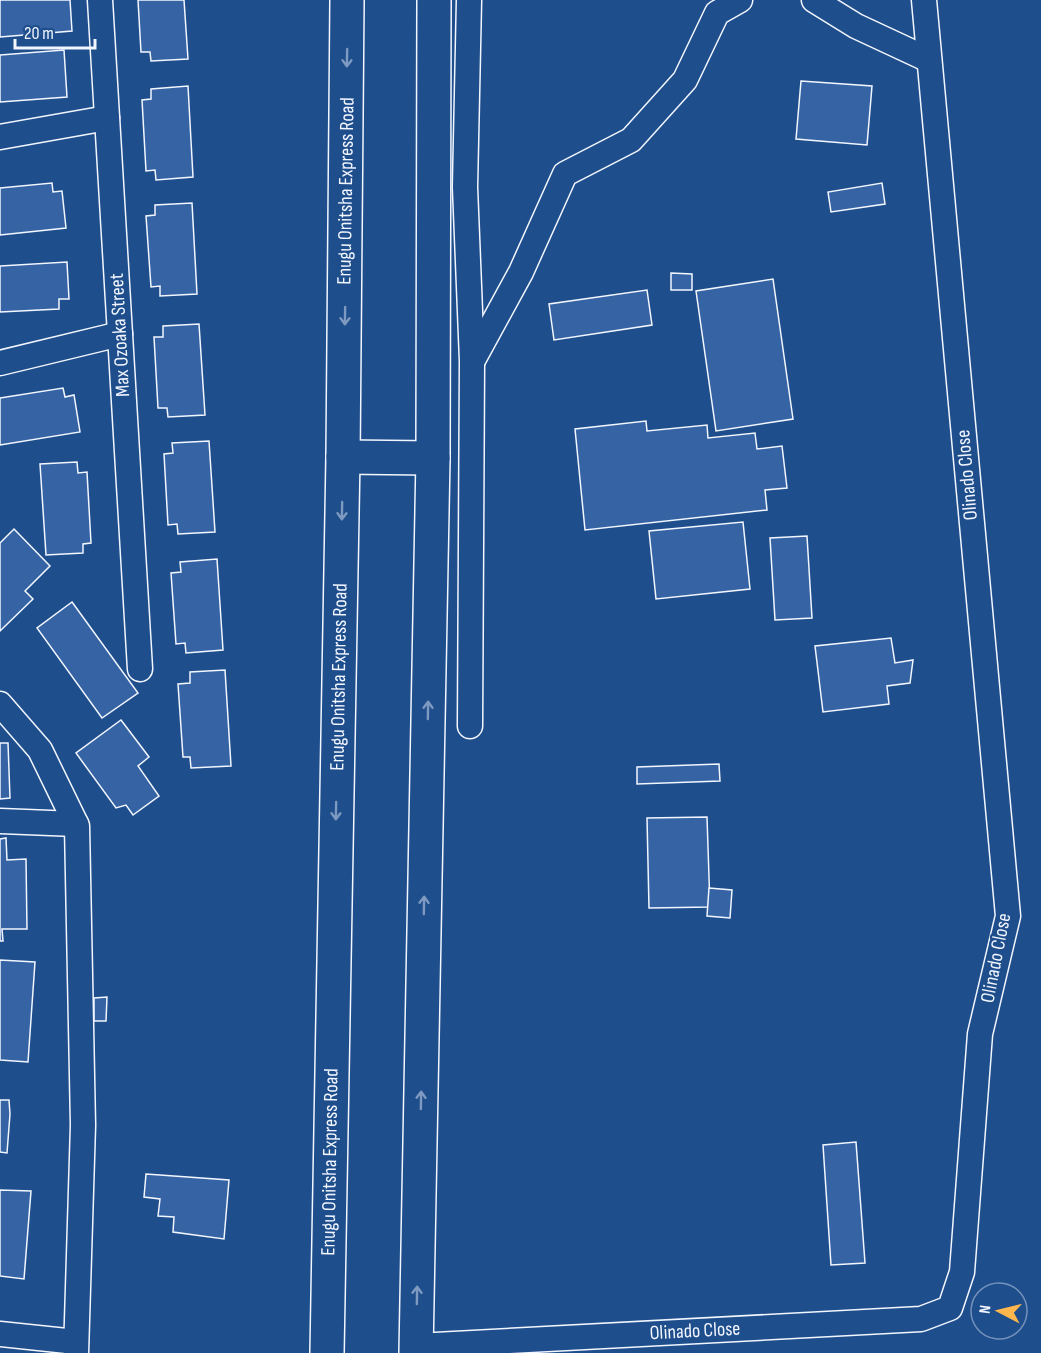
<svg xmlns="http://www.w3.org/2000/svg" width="1041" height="1353" font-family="'Sofia Sans Condensed',sans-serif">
<rect width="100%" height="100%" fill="#1f4e8c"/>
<g fill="#3563a3" stroke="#f2f6ff" stroke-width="1.5">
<polygon points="0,0 70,0 72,31 0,37"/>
<polygon points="138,0 184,0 188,59 151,61 150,52 141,52"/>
<polygon points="64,50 67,97 0,102 0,55"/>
<polygon points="801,81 872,86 867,145 796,139"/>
<polygon points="188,86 193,177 156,180 155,170 146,171 142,100 151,99 151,89"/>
<polygon points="52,183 53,192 62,191 66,228 0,235 0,188"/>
<polygon points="882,183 885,204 831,212 828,192"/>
<polygon points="192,203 197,294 160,296 160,286 151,287 146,216 155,215 155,205"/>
<polygon points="67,262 69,299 59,299 59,309 0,312 0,266"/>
<polygon points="671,273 692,274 692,290 671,290"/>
<polygon points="773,279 793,419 716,431 696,291"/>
<polygon points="647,290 652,325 554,340 549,304"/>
<polygon points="199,324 205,415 168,417 167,408 158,408 154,337 163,337 163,326"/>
<polygon points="63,388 65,397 74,395 80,432 0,445 0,398"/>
<polygon points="646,421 647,431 707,425 708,438 755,433 757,449 782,446 787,488 765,490 767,510 585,530 575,429"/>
<polygon points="209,441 215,532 178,534 177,524 168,525 164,454 173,453 172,443"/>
<polygon points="77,462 78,473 87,472 91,543 83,544 83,553 46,555 40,464"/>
<polygon points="743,522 750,589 656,599 649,531"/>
<polygon points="14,529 50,566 25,591 33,599 0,631 0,543"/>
<polygon points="807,536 812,618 775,620 770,538"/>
<polygon points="217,559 223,650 186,653 185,643 176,644 171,573 181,572 180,562"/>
<polygon points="72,602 138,693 102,718 37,628"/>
<polygon points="891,638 895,663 913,660 910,683 887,686 889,704 823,712 815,646"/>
<polygon points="225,670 231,766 191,768 190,757 183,757 178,684 190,683 190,672"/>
<polygon points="121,720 149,757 138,766 159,796 133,815 126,805 116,808 76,753"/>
<polygon points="0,743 8,743 10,798 0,799"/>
<polygon points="719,764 720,781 637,784 637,767"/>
<polygon points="707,817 710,907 649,908 647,818"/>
<polygon points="6,838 7,860 26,859 27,929 2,929 3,941 0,941 0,839"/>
<polygon points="709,888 732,890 730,918 707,916"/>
<polygon points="0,960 35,962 28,1062 0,1060"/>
<polygon points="107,997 106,1021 94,1021 94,998"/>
<polygon points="0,1100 9,1100 10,1114 7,1153 0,1152"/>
<polygon points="856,1142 865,1263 831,1265 823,1145"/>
<polygon points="146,1174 229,1180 224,1239 173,1232 174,1217 158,1216 160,1199 144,1197"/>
<polygon points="0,1190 31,1191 24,1279 0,1276"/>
</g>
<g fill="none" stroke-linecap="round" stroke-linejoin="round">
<defs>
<g id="street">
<polyline points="100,0 140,669"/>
<polyline points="469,0 465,187 472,361 470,726"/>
<polyline points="814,0 856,26 929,60"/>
<polyline points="0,137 107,118"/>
<polyline points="473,360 521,272 565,174 631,140 685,80 717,13 740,0"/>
<polyline points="0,363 120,334"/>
<polyline points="0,704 40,750 77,826 83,1125 76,1353"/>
<polyline points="0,821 76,824"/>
<polyline points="0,1334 76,1342"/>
<polyline points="416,1346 921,1319 950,1308 962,1272 980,1034 1008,916 924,0"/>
</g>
<g id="highway">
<polyline points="343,457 433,458"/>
<polyline points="327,1353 343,457 347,0"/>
<polyline points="416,1353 433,458 434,0"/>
</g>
</defs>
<use href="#street" stroke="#f2f6ff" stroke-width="27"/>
<use href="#highway" stroke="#f2f6ff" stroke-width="36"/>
<use href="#street" stroke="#1f4e8c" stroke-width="24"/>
<use href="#highway" stroke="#1f4e8c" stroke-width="33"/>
</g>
<defs><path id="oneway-shaft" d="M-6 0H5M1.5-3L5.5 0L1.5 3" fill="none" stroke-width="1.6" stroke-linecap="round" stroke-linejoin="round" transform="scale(1.5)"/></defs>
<g stroke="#7e9ac0">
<use href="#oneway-shaft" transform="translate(347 58) rotate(91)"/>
<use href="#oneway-shaft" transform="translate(345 316) rotate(91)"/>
<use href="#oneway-shaft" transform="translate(342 511) rotate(91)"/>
<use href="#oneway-shaft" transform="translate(428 710) rotate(-89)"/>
<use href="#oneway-shaft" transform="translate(336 811) rotate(91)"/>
<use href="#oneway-shaft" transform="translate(424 905) rotate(-89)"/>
<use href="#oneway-shaft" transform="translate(421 1100) rotate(-89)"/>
<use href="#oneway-shaft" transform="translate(417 1295) rotate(-89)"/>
</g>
<g text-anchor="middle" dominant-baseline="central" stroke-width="4.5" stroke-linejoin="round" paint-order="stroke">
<g font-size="20" fill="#f2f6ff" stroke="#1f4e8c">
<text transform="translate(346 191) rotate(-89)">Enugu Onitsha Express Road</text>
<text transform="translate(120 335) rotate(-93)">Max Ozoaka Street</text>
<text transform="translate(967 475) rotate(-95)">Olinado Close</text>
<text transform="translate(339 677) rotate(-89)">Enugu Onitsha Express Road</text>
<text transform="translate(996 958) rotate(-79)">Olinado Close</text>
<text transform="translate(330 1162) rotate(-89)">Enugu Onitsha Express Road</text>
<text transform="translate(695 1331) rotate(-3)">Olinado Close</text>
</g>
</g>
<g transform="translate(999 1311) rotate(277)"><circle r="28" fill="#1f4e8c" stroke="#7391ba" stroke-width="1.5"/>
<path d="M0-4.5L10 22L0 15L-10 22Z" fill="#ffb74d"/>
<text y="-9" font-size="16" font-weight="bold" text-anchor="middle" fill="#f2f6ff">N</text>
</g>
<path d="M15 39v9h80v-9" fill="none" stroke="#f2f6ff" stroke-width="3"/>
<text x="24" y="39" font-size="18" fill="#f2f6ff" stroke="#1f4e8c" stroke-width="4.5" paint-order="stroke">20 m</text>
</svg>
